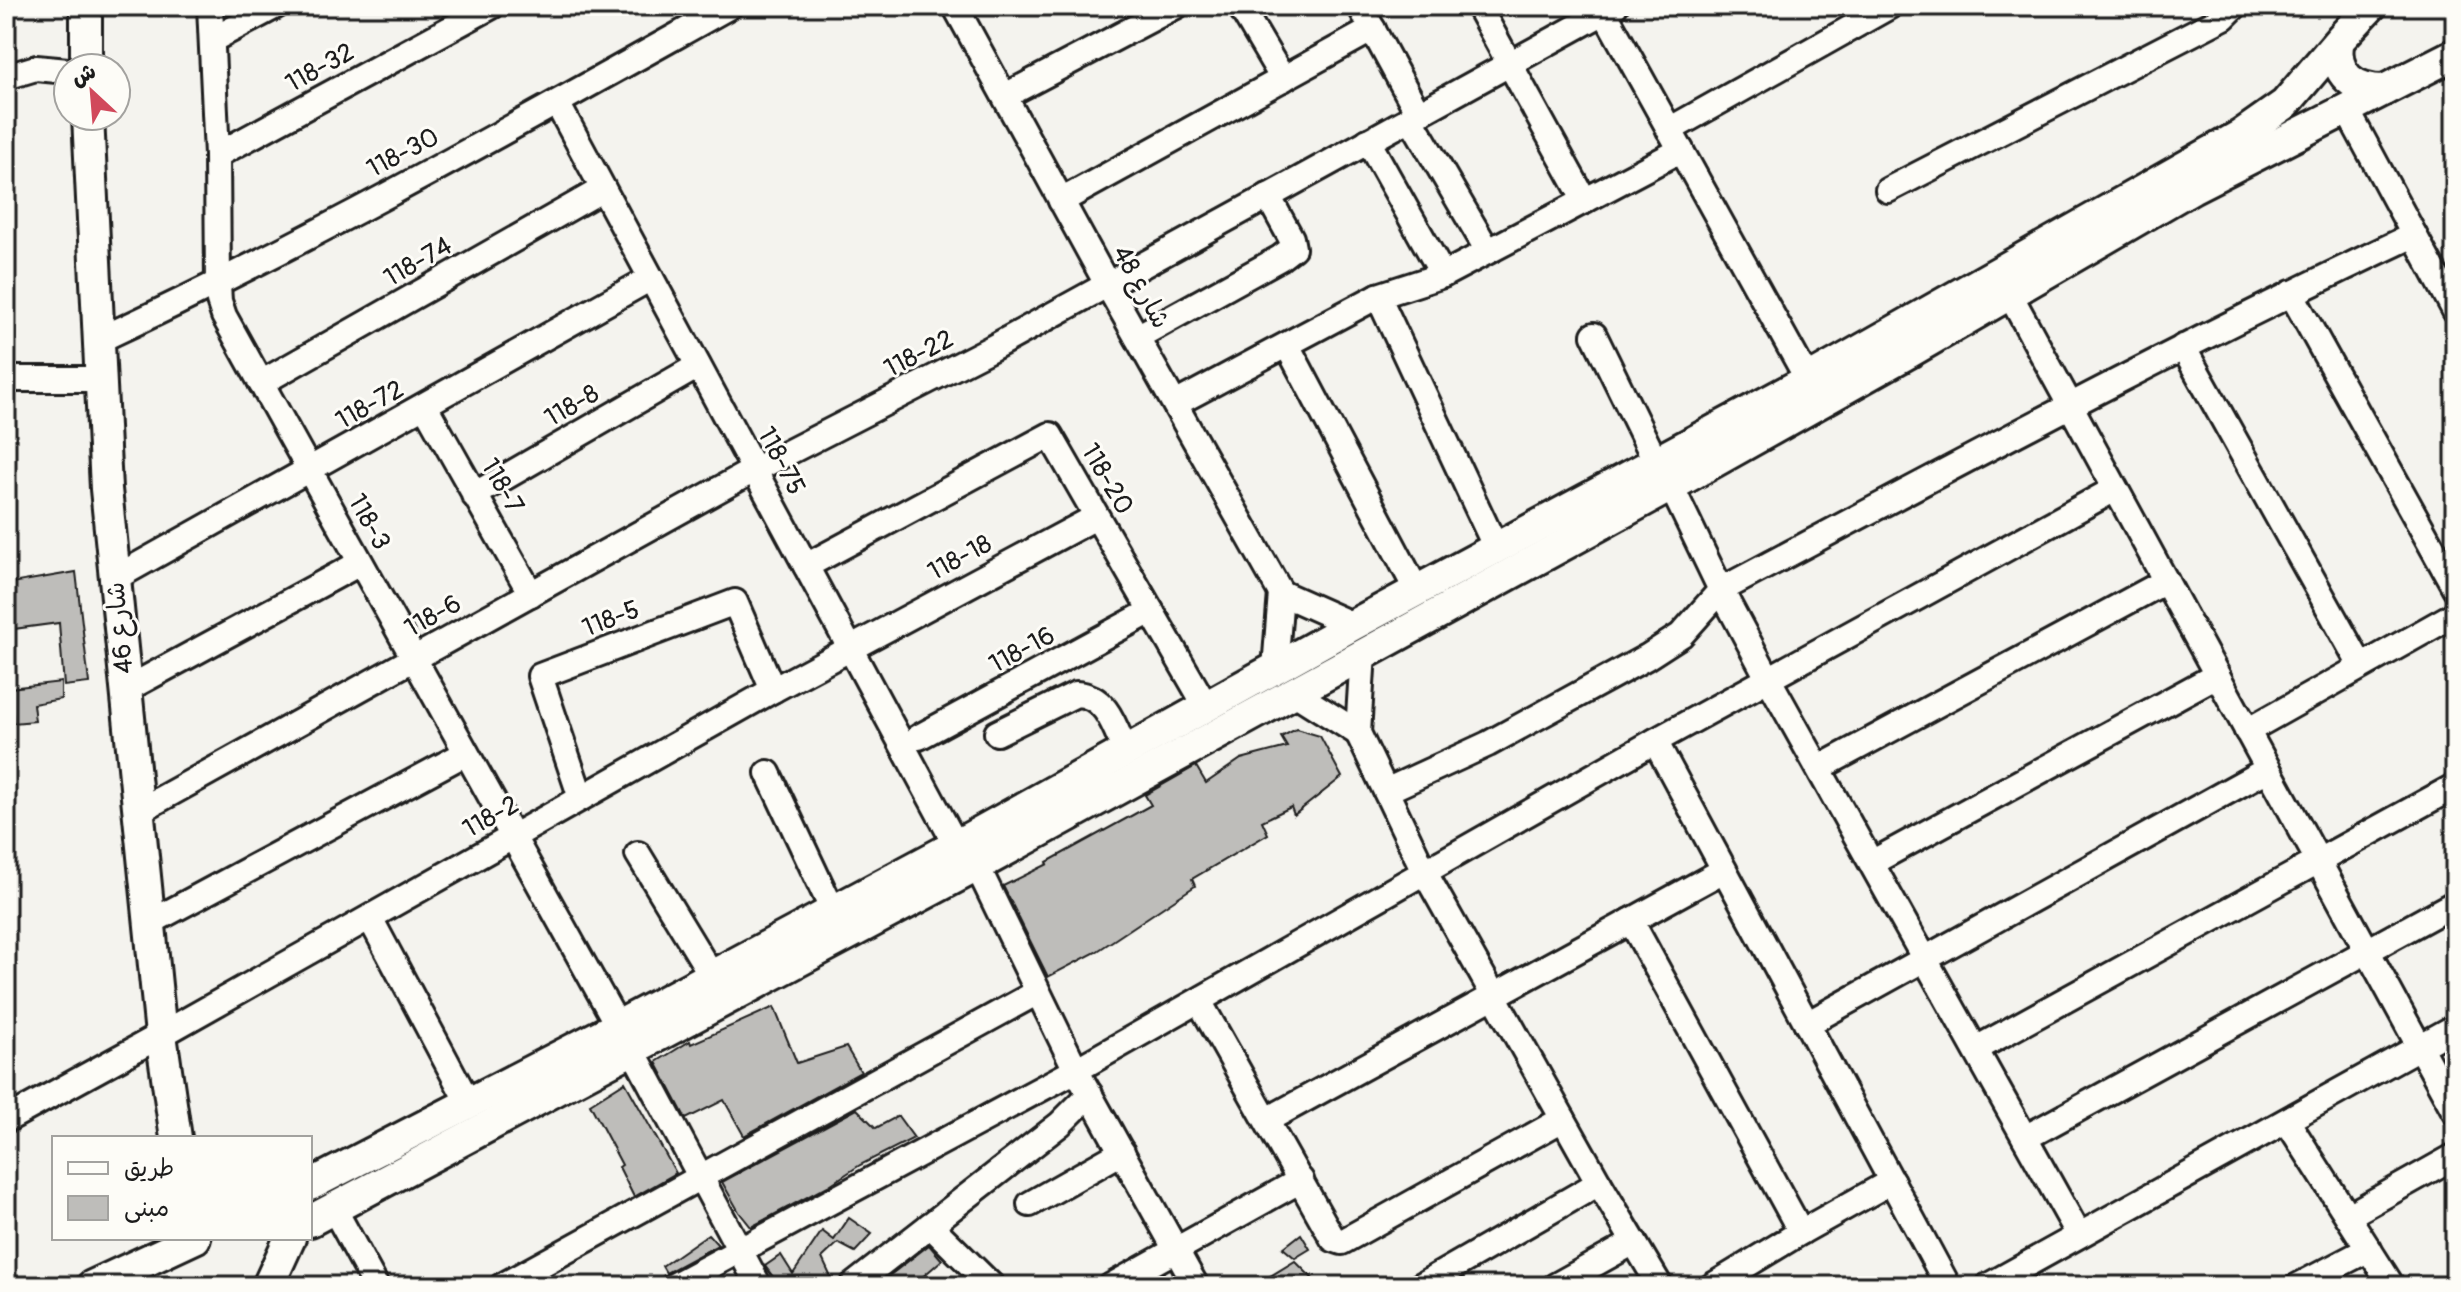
<svg xmlns="http://www.w3.org/2000/svg" width="2461" height="1292" font-family="Pangolin,'Playpen Sans Arabic',sans-serif">
<rect width="100%" height="100%" fill="#f4f3ee"/>
<filter id="ink" filterUnits="userSpaceOnUse"><feTurbulence type="fractalNoise" baseFrequency=".0125" numOctaves="2"/><feDisplacementMap in="SourceGraphic" scale="16" xChannelSelector="R" yChannelSelector="G"/><feConvolveMatrix kernelMatrix="1 2 1 2 8 2 1 2 1" color-interpolation-filters="sRGB"/></filter>
<g filter="url(#ink)">
<g fill="#bebdba" stroke="#1c1c1c" stroke-width="2">
<polygon points="76,572 89,683 64,686 59,623 6,630 6,584"/>
<polygon points="61,682 61,699 33,704 35,721 13,723 10,688"/>
<polygon points="1296,729 1320,736 1342,777 1294,815 1291,807 1262,821 1268,834 1192,879 1195,886 1096,952 1048,977 1003,886 1048,864 1047,862 1151,805 1145,795 1196,766 1206,783 1241,759 1287,747 1281,737"/>
<polygon points="774,1007 797,1063 846,1047 861,1072 744,1136 724,1100 686,1119 656,1062 690,1041 691,1044"/>
<polygon points="625,1082 676,1173 634,1197 619,1167 622,1165 590,1104"/>
<polygon points="857,1109 876,1128 898,1116 914,1138 860,1165 828,1186 751,1227 739,1212 722,1182"/>
<polygon points="849,1218 872,1234 855,1252 838,1243 822,1258 835,1286 780,1286 765,1266 781,1255 793,1274 822,1231 834,1240"/>
<polygon points="708,1234 718,1245 666,1273 662,1266"/>
<polygon points="1301,1234 1310,1249 1295,1258 1283,1248"/>
<polygon points="929,1245 942,1260 912,1286 876,1286"/>
<polygon points="1295,1261 1320,1286 1254,1286"/>
</g>
<g fill="none" stroke-linecap="round" stroke-linejoin="round">
<defs>
<g id="minor">
<polyline points="210,6 217,155 218,285 219,301 224,316 618,1026"/>
<polyline points="955,6 1107,284 1281,593"/>
<polyline points="1240,6 1283,79"/>
<polyline points="1360,6 1418,113"/>
<polyline points="1478,6 1585,201"/>
<polyline points="1601,6 1808,380"/>
<polyline points="212,40 276,6"/>
<polyline points="6,77 36,68 68,71"/>
<polyline points="1005,96 1176,6"/>
<polyline points="557,103 956,845"/>
<polyline points="2347,110 2455,311"/>
<polyline points="1411,119 1488,251"/>
<polyline points="1669,130 1890,6"/>
<polyline points="1368,141 1443,275"/>
<polyline points="217,155 492,6"/>
<polyline points="1888,190 2224,17 2235,6"/>
<polyline points="1061,201 1373,29"/>
<polyline points="2009,293 2455,1112"/>
<polyline points="2291,293 2455,588"/>
<polyline points="1378,296 1496,548"/>
<polyline points="1594,335 1656,462"/>
<polyline points="1137,337 1280,258 1293,248 1291,238 1268,196"/>
<path d="M99 340C314 240 522 122 730 6"/>
<polyline points="1287,345 1417,591"/>
<polyline points="2183,347 2361,666"/>
<polyline points="6,379 101,379"/>
<polyline points="261,383 603,189"/>
<polyline points="1175,404 1378,296 1443,275 1681,150"/>
<polyline points="425,406 531,594"/>
<polyline points="1671,486 1721,590 1769,680 2079,1235"/>
<polyline points="474,495 698,366"/>
<polyline points="806,566 1050,435 1207,708"/>
<polyline points="115,578 651,278"/>
<polyline points="1281,593 1353,625"/>
<polyline points="1363,653 1358,733 1425,873 1599,1183 1660,1286"/>
<polyline points="1275,669 1281,593"/>
<polyline points="127,689 360,563"/>
<polyline points="1293,692 1358,733"/>
<polyline points="2247,731 2455,614"/>
<path d="M997 733 1076 694C1107 695 1115 728 1126 753"/>
<polyline points="919,737 1151,611"/>
<polyline points="1655,741 1948,1286"/>
<polyline points="1819,768 2166,581"/>
<polyline points="768,773 833,911"/>
<path d="M1386 791 1488 744 1647 657 1681 635 1721 590C1951 468 2179 345 2414 235"/>
<polyline points="581,798 540,676 735,602 773,690"/>
<polyline points="139,811 754,470 992,348 1615,6"/>
<polyline points="638,854 712,976"/>
<polyline points="1873,862 2217,675"/>
<polyline points="977,866 1076,1070 1196,1286"/>
<polyline points="370,918 469,1104"/>
<polyline points="1631,921 1801,1232"/>
<polyline points="151,922 466,753"/>
<polyline points="1199,1001 1333,1239 1342,1242 1563,1119"/>
<polyline points="1807,1024 2268,769"/>
<polyline points="632,1049 759,1286"/>
<polyline points="1976,1049 2455,786"/>
<polyline points="6,1120 161,1035 773,690 1096,517"/>
<polyline points="1267,1120 1724,870"/>
<polyline points="2287,1121 2392,1286"/>
<polyline points="2025,1138 2455,903"/>
<polyline points="1030,1204 1122,1152"/>
<polyline points="333,1207 376,1286"/>
<polyline points="2348,1216 2455,1156"/>
<polyline points="930,1225 992,1286"/>
<polyline points="502,1286 1036,993"/>
<polyline points="673,1286 1076,1070 1655,741 2115,489"/>
<polyline points="852,1286 1060,1124 1090,1094"/>
<polyline points="1111,1286 1301,1180"/>
<polyline points="1420,1286 1599,1183"/>
<polyline points="1555,1286 1634,1242"/>
<polyline points="1712,1286 1801,1232 1892,1181"/>
<polyline points="1988,1286 2455,1027"/>
<polyline points="2298,1286 2369,1249"/>
</g>
<g id="major">
<polyline points="86,6 86,68"/>
<path d="M2338 43C2334 75 2354 90 2384 90"/>
<polyline points="88,116 106,489 161,1035 176,1138"/>
<polyline points="310,1185 618,1026 962,842 1353,625 1808,380 2241,135 2285,104 2342,37 2371,6"/>
<polyline points="310,1221 977,866 1671,486 1908,353 2192,188 2455,54"/>
<polyline points="92,1286 195,1238"/>
<polyline points="268,1286 290,1238"/>
</g>
</defs>
<use href="#minor" stroke="#1c1c1c" stroke-width="30"/>
<use href="#major" stroke="#1c1c1c" stroke-width="36"/>
<use href="#minor" stroke="#fdfcf7" stroke-width="24"/>
<use href="#major" stroke="#fdfcf7" stroke-width="30"/>
</g>
</g>
<g text-anchor="middle" dominant-baseline="central" stroke-width="6" stroke-linejoin="round" paint-order="stroke">
<g font-size="26" fill="#1c1c1c" stroke="#fdfcf7">
<text transform="translate(320 68) rotate(-29)">118-32</text>
<text transform="translate(403 153) rotate(-28)">118-30</text>
<text transform="translate(418 262) rotate(-30)">118-74</text>
<text transform="translate(1141 287) rotate(61)">شارع 48</text>
<text transform="translate(919 354) rotate(-27)">118-22</text>
<text transform="translate(370 405) rotate(-29)">118-72</text>
<text transform="translate(572 406) rotate(-30)">118-8</text>
<text transform="translate(781 461) rotate(62)">118-75</text>
<text transform="translate(1107 479) rotate(60)">118-20</text>
<text transform="translate(502 486) rotate(60)">118-7</text>
<text transform="translate(369 522) rotate(61)">118-3</text>
<text transform="translate(960 558) rotate(-28)">118-18</text>
<text transform="translate(433 616) rotate(-29)">118-6</text>
<text transform="translate(611 619) rotate(-21)">118-5</text>
<text transform="translate(120 628) rotate(-96)">شارع 46</text>
<text transform="translate(1022 650) rotate(-28)">118-16</text>
<text transform="translate(491 817) rotate(-29)">118-2</text>
</g>
</g>
<rect width="2461" height="1292" fill="none" stroke="#fdfcf7" stroke-width="32"/>
<rect x="16" y="16" width="2429" height="1260" fill="none" stroke="#1c1c1c" stroke-width="3" filter="url(#ink)"/>
<rect x="52" y="1136" width="260" height="104" fill="#fdfcf7" stroke="#a3a29f" stroke-width="2"/>
<rect x="68" y="1162" width="40" height="12" fill="#fdfcf7" stroke="#a3a29f" stroke-width="2"/>
<text x="124" y="1176" font-size="24" fill="#1c1c1c">طريق</text>
<rect x="68" y="1196" width="40" height="24" fill="#bebdba" stroke="#a3a29f" stroke-width="2"/>
<text x="124" y="1216" font-size="24" fill="#1c1c1c">مبنى</text>
<g transform="translate(92 92) rotate(334)"><circle r="38" fill="#fdfcf7" stroke="#a3a29f" stroke-width="2"/>
<path d="M0-6L14 30L0 20L-14 30Z" fill="#d1495b"/>
<text y="-12" font-size="22" font-weight="bold" text-anchor="middle" fill="#1c1c1c">ش</text>
</g>
</svg>
